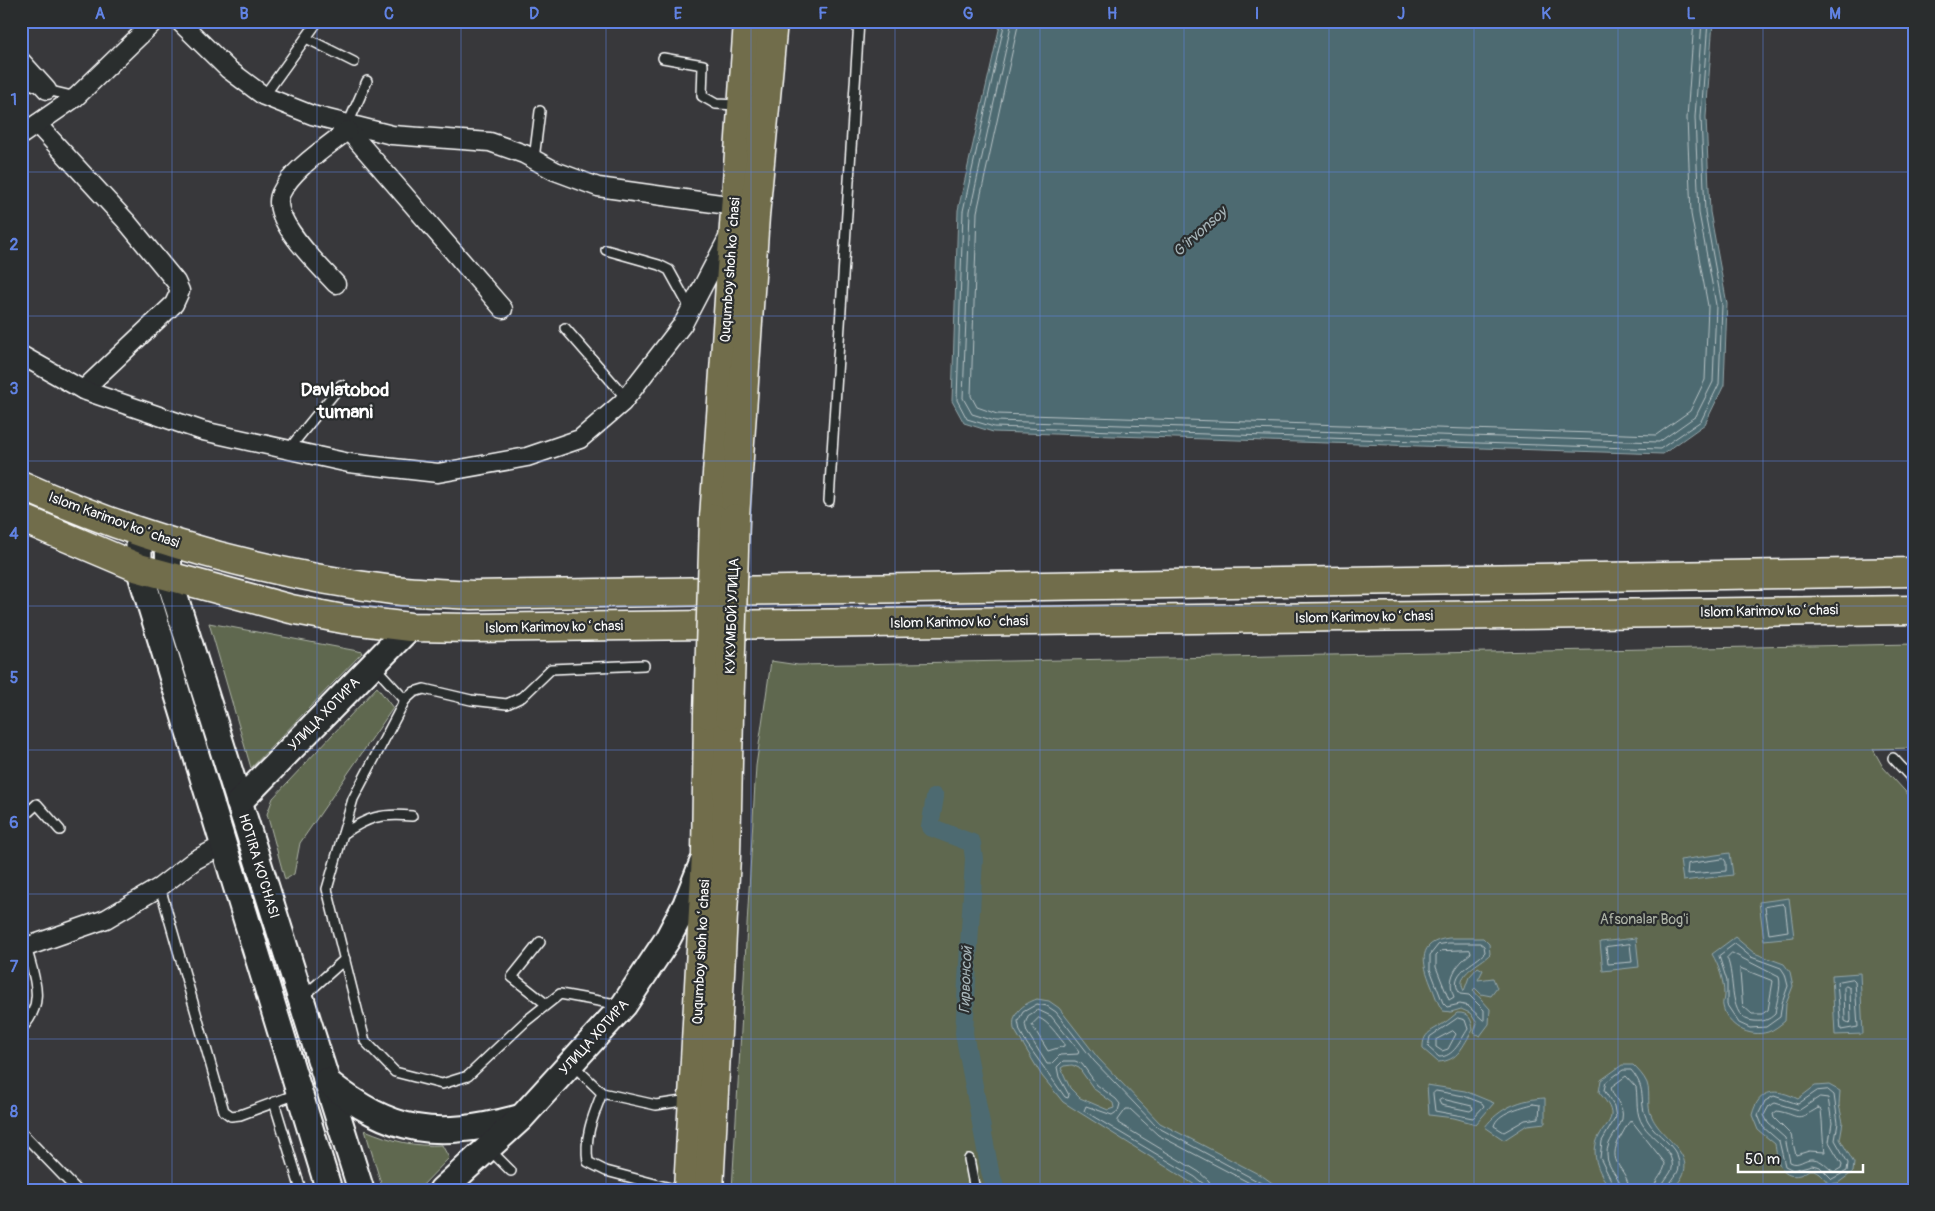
<svg xmlns="http://www.w3.org/2000/svg" width="1935" height="1211" font-family="Pangolin,sans-serif">
<rect width="100%" height="100%" fill="#38383b"/>
<filter id="ink" filterUnits="userSpaceOnUse"><feTurbulence type="fractalNoise" baseFrequency=".02" numOctaves="2"/><feDisplacementMap in="SourceGraphic" scale="10" xChannelSelector="R" yChannelSelector="G"/><feConvolveMatrix kernelMatrix="1 2 1 2 8 2 1 2 1" color-interpolation-filters="sRGB"/></filter>
<g filter="url(#ink)">
<g fill="#5e684f" stroke="#aeb4a7">
<polygon points="209,623 363,652 251,768"/>
<polygon points="1914,644 1914,748 1873,749 1883,767 1914,801 1914,1190 732,1190 756,766 771,661 798,665"/>
<polygon points="377,687 393,708 300,843 294,874 285,880 267,814 273,798"/>
<path d="M365 1130C392 1141 414 1147 442 1145L449 1158 418 1190H383Z"/>
</g>
<g fill="#4d6a71" stroke="#94a6aa" fill-rule="evenodd">
<polygon points="1001,21 1713,21 1706,117 1710,212 1727,304 1724,385 1705,424 1663,454 993,432 964,423 952,401 958,210"/>
<polygon points="1730,853 1733,875 1683,881 1680,860"/>
<polygon points="1789,898 1794,937 1764,940 1759,902"/>
<path d="M1735 937 1754 953 1784 964 1790 972 1793 986 1786 1004 1785 1021C1780 1025 1774 1030 1768 1032 1749 1038 1727 1026 1723 1006 1722 1003 1724 999 1724 995 1724 981 1719 966 1712 954Z"/>
<path d="M1449 938H1483L1489 944 1490 954C1481 964 1454 973 1464 991L1469 977 1478 967 1483 970 1478 980 1493 978 1497 988 1491 996 1481 994 1475 988 1473 990 1490 1009 1489 1024 1480 1036 1474 1033 1477 1023 1470 1013 1461 1009 1451 1012 1443 1011C1437 1003 1435 994 1431 985 1422 962 1417 942 1449 938Z"/>
<polygon points="1636,938 1639,967 1603,971 1600,942"/>
<polygon points="1860,973 1863,1034 1835,1035 1832,975"/>
<path d="M1037 999 1049 1001 1059 1008 1098 1058 1160 1123 1264 1177 1282 1190H1203L1063 1102 1042 1076 1014 1029C1011 1013 1023 1004 1037 999ZM1072 1065 1079 1068 1094 1089 1113 1103 1114 1108 1108 1110 1080 1098 1070 1088 1061 1068 1064 1066Z"/>
<path d="M1457 1013C1469 1012 1472 1020 1473 1030 1462 1046 1459 1061 1438 1062L1423 1049C1422 1032 1433 1031 1444 1023 1449 1020 1453 1016 1457 1013Z"/>
<path d="M1622 1065H1633C1638 1070 1644 1076 1647 1083 1651 1095 1646 1106 1652 1117 1663 1142 1707 1158 1671 1190H1612C1600 1176 1589 1155 1599 1136 1602 1130 1610 1123 1611 1116 1612 1107 1604 1099 1599 1092L1601 1080Z"/>
<polygon points="1427,1085 1465,1091 1494,1103 1476,1124 1454,1118 1429,1115"/>
<path d="M1829 1085 1840 1091 1839 1105 1843 1122 1840 1139 1854 1163 1853 1172 1838 1183 1829 1184C1825 1180 1818 1169 1811 1170 1807 1170 1804 1174 1800 1175 1779 1180 1777 1158 1775 1144L1758 1130 1752 1115C1759 1088 1776 1088 1798 1099L1815 1086Z"/>
<path d="M1545 1098V1123L1527 1125 1504 1140 1485 1127C1499 1108 1521 1099 1545 1098Z"/>
</g>
<g fill="none" stroke-linecap="round" stroke-linejoin="round">
<g stroke="#b8c3c6" stroke-width="1">
<polyline points="1005,21 963,211 957,400 967,419 994,427 1660,449 1701,421 1719,384 1722,305 1705,212 1701,117 1708,21"/>
<polyline points="1012,21 970,211 963,398 972,414 995,421 1659,442 1696,416 1713,382 1716,305 1699,213 1695,117 1702,21"/>
<polyline points="1019,21 977,212 971,396 977,407 997,414 1656,435 1690,411 1705,380 1708,306 1691,214 1687,118 1694,21"/>
<polygon points="1724,859 1726,862 1726,871 1687,874 1688,864"/>
<polygon points="1783,904 1785,906 1788,931 1769,934 1765,907"/>
<path d="M1449 943H1480L1484 946 1485 952C1476 964 1446 972 1460 994L1469 995 1484 1010V1021L1468 1006 1460 1004 1447 1007 1443 1003 1430 969V955L1438 945Z"/>
<polygon points="1630,944 1632,962 1608,964 1606,947"/>
<polygon points="1735,944 1751,957 1781,968 1785,974 1788,986 1782,1003 1780,1017 1766,1027 1750,1028 1739,1023 1727,1005 1727,981 1719,956"/>
<path d="M1470 950 1471 953C1456 965 1446 978 1454 997L1449 1000 1436 967V956L1441 951Z"/>
<path d="M1732 953 1779 977C1782 987 1776 1002 1775 1014 1769 1020 1763 1022 1754 1021 1727 1020 1736 977 1727 958Z"/>
<polygon points="1740,968 1773,981 1768,1010 1762,1014 1752,1014 1743,1006"/>
<polygon points="1853,979 1855,981 1858,1027 1841,1030 1837,982"/>
<polygon points="1846,986 1850,988 1851,1021 1849,1023 1845,1021 1844,988"/>
<polygon points="1038,1010 1051,1016 1079,1051 1078,1054 1060,1055 1051,1064 1047,1064 1027,1032 1025,1024 1028,1016"/>
<path d="M1039 1018C1049 1022 1057 1035 1064 1043V1046L1048 1051 1032 1025Z"/>
<path d="M1458 1018 1465 1020 1468 1029C1460 1041 1454 1057 1439 1057L1428 1047 1430 1037Z"/>
<polygon points="1453,1031 1456,1034 1448,1049 1442,1051 1436,1047 1436,1040"/>
<polygon points="1828,1090 1834,1095 1838,1123 1835,1140 1848,1163 1847,1171 1832,1179 1820,1167 1812,1165 1793,1170 1785,1166 1779,1141 1763,1127 1758,1115 1765,1101 1774,1096 1798,1104 1817,1091"/>
<polygon points="1436,1091 1464,1096 1482,1103 1484,1106 1473,1118 1435,1111 1433,1094"/>
<path d="M1820 1097 1828 1098 1832 1123 1829 1142 1842 1164 1841 1168 1834 1172C1826 1167 1823 1160 1813 1159 1804 1158 1799 1167 1790 1162L1785 1138 1768 1123 1764 1115 1769 1106 1775 1103 1799 1110Z"/>
<polygon points="1442,1099 1472,1106 1473,1109 1470,1111 1441,1105 1439,1101"/>
<path d="M1533 1104 1540 1105 1539 1118 1525 1120 1504 1132 1494 1126C1497 1113 1521 1107 1533 1104Z"/>
<path d="M1818 1108 1821 1110C1823 1124 1822 1138 1825 1152L1809 1151 1796 1155 1791 1135 1774 1118 1773 1114 1777 1111C1800 1115 1794 1123 1818 1108Z"/>
<polyline points="1206,1190 1205,1185 1195,1177 1084,1111 1086,1106 1112,1115 1118,1111 1120,1104 1116,1099 1097,1085 1082,1064 1075,1061 1063,1061 1057,1067 1059,1077 1069,1095 1068,1098 1065,1097 1027,1044 1020,1031 1018,1021 1023,1012 1037,1004 1047,1006 1056,1012 1094,1061 1157,1127 1274,1190"/>
<polyline points="1212,1190 1209,1181 1199,1172 1118,1123 1118,1120 1126,1109 1130,1109 1158,1135 1263,1190"/>
<path d="M1616 1190 1600 1158 1602 1141 1616 1117 1614 1106 1604 1090 1606 1082 1623 1070H1631C1649 1091 1637 1102 1648 1121 1656 1136 1676 1144 1679 1162 1681 1175 1669 1179 1668 1190"/>
<path d="M1622 1190C1621 1177 1607 1169 1607 1155 1606 1140 1619 1132 1622 1119 1625 1105 1612 1098 1611 1087L1626 1076 1636 1087C1638 1101 1635 1113 1643 1125 1651 1138 1669 1146 1672 1162 1675 1174 1662 1178 1661 1190"/>
<path d="M1629 1190C1628 1166 1604 1165 1621 1136 1624 1131 1627 1124 1631 1120L1665 1163C1665 1174 1654 1179 1654 1190"/>
</g>
<polyline stroke="#4d6a71" stroke-width="18" points="935,797 930,827 972,843 974,859 964,1033 990,1171 996,1190"/>
<defs>
<g id="lane">
<polyline points="306,38 354,62"/>
<polyline points="663,58 703,65 702,96 716,104 739,105"/>
<polyline points="21,81 47,90 76,97"/>
<polyline points="264,96 318,21"/>
<polyline points="348,124 367,81"/>
<polyline points="534,159 540,111"/>
<polyline points="606,250 659,265 669,270 690,308"/>
<polyline points="565,328 626,398"/>
<polyline points="288,450 341,385"/>
<polyline points="829,501 859,21"/>
<polyline points="375,667 405,700"/>
<polyline points="1893,758 1914,781"/>
<polyline points="21,819 37,804 60,830"/>
<path d="M343 834C368 817 381 813 412 816"/>
<polyline points="160,887 224,1111 231,1116 240,1115 297,1094"/>
<polyline points="540,942 512,977 546,1004"/>
<polyline points="303,997 345,959"/>
<polyline points="621,1005 560,994 526,1021 468,1076 442,1084 395,1072 365,1041 327,889 353,799 405,700 414,692 424,689 471,700 507,704 522,697 551,669 644,665"/>
<path d="M21 1029C47 1003 34 977 26 947"/>
<polyline points="573,1065 602,1093 656,1105 689,1100"/>
<path d="M602 1093C593 1116 584 1137 588 1162L606 1171 678 1190"/>
<polyline points="274,1102 301,1190"/>
<polyline points="21,1132 77,1190"/>
<polyline points="490,1150 511,1171"/>
<polyline points="969,1159 975,1190"/>
</g>
<g id="street">
<polyline points="179,21 228,69 264,96 312,115 392,135 490,142 524,154 555,171 598,187 735,206"/>
<polyline points="21,61 47,90"/>
<polyline points="342,123 503,309"/>
<polyline points="37,124 126,221 176,282 180,291 174,304 83,390"/>
<polyline points="21,135 76,97 155,21"/>
<path d="M336 284C320 266 268 218 281 193 292 169 327 147 348 130"/>
<polyline points="21,355 83,390 203,431 349,463 438,473 527,457 580,439 622,403 683,324 729,236"/>
<polyline points="21,942 26,947 106,919 160,887 195,860 223,845"/>
</g>
<g id="secondary">
<polyline points="139,532 139,568 329,1190"/>
<polyline points="168,541 169,578 361,1190"/>
<polyline points="239,802 410,627"/>
<path d="M326 1081C393 1135 437 1139 518 1118"/>
<polyline points="442,1190 521,1118 624,1005 667,940 686,904 702,864"/>
</g>
<g id="primary">
<path d="M21 485C138 538 265 574 393 590 419 593 446 593 472 595L1914 572"/>
<polyline points="21,518 139,568 291,609 343,619 410,627 471,628 1914,610"/>
<polyline points="714,518 748,21"/>
<polyline points="735,518 755,216 773,21"/>
<polyline points="688,1190 706,855 708,714"/>
<polyline points="709,1190 726,856 729,715"/>
</g>
</defs>
<use href="#lane" stroke="#fff" stroke-width="12"/>
<use href="#street" stroke="#fff" stroke-width="21"/>
<use href="#secondary" stroke="#fff" stroke-width="29"/>
<use href="#primary" stroke="#fff" stroke-width="31"/>
<use href="#lane" stroke="#2a2d2e" stroke-width="9"/>
<use href="#street" stroke="#2a2d2e" stroke-width="18"/>
<use href="#secondary" stroke="#2a2d2e" stroke-width="25"/>
<use href="#primary" stroke="#716d4b" stroke-width="28"/>
<defs>
<g id="primary-bridge">
<polyline points="708,714 714,518"/>
<polyline points="729,715 735,518"/>
</g>
</defs>
<use href="#primary-bridge" stroke="#fff" stroke-width="31" stroke-linecap="butt"/>
<use href="#primary-bridge" stroke="#716d4b" stroke-width="28"/>
</g>
</g>
<path fill="none" stroke="#6183e4" stroke-width="1" stroke-opacity="0.55" d="M172 21V1190M317 21V1190M461 21V1190M606 21V1190M751 21V1190M895 21V1190M1040 21V1190M1184 21V1190M1329 21V1190M1474 21V1190M1618 21V1190M1763 21V1190M21 172H1914M21 316H1914M21 461H1914M21 606H1914M21 750H1914M21 894H1914M21 1039H1914"/>
<g text-anchor="middle" dominant-baseline="central" stroke-width="4.5" stroke-linejoin="round" paint-order="stroke">
<g font-size="14" fill="#fff" stroke="#2a2d2e">
<text transform="translate(730 270) rotate(-86)">Ququmboy shoh koʻchasi</text>
<text transform="translate(114 520) rotate(20)">Islom Karimov koʻchasi</text>
<text transform="translate(1769 611) rotate(-1)">Islom Karimov koʻchasi</text>
<text transform="translate(732 616) rotate(-88)">КУКУМБОЙ УЛИЦА</text>
<text transform="translate(1364 617) rotate(-1)">Islom Karimov koʻchasi</text>
<text transform="translate(959 622) rotate(-1)">Islom Karimov koʻchasi</text>
<text transform="translate(554 627) rotate(-1)">Islom Karimov koʻchasi</text>
<text transform="translate(324 714) rotate(-46)">УЛИЦА ХОТИРА</text>
<text transform="translate(259 866) rotate(73)">HOTIRA KO'CHASI</text>
<text transform="translate(701 952) rotate(-87)">Ququmboy shoh koʻchasi</text>
<text transform="translate(594 1037) rotate(-48)">УЛИЦА ХОТИРА</text>
</g>
<g font-size="14" fill="#aeb4a7" stroke="#2a2d2e">
<text x="1644" y="919">Afsonalar Bog'i</text>
</g>
<g font-size="15" font-style="italic" fill="#a6b4b8" stroke="#2a2d2e">
<text transform="translate(1200 232) rotate(-42)">G‘irvonsoy</text>
<text transform="translate(966 980) rotate(-88)">Гирвонсой</text>
</g>
<g font-size="19" font-weight="bold" fill="#fff" stroke="#2a2d2e">
<text x="345" y="390">Davlatobod<tspan x="345" dy="22">tumani</tspan></text>
</g>
</g>
<rect width="1935" height="1211" fill="none" stroke="#2a2d2e" stroke-width="55"/>
<path d="M1738 1164v8h125v-8" fill="none" stroke="#ffffff" stroke-width="2.5"/>
<text x="1745" y="1164" font-size="15" fill="#ffffff" stroke="#2a2d2e" stroke-width="4" paint-order="stroke">50 m</text>
<rect x="28" y="28" width="1880" height="1156" fill="none" stroke="#6183e4" stroke-width="2"/>
<g font-size="16" text-anchor="middle" font-weight="bold" fill="#6183e4">
<text x="100" y="19">A</text>
<text x="244" y="19">B</text>
<text x="389" y="19">C</text>
<text x="534" y="19">D</text>
<text x="678" y="19">E</text>
<text x="823" y="19">F</text>
<text x="968" y="19">G</text>
<text x="1112" y="19">H</text>
<text x="1257" y="19">I</text>
<text x="1401" y="19">J</text>
<text x="1546" y="19">K</text>
<text x="1691" y="19">L</text>
<text x="1835" y="19">M</text>
<text x="14" y="105">1</text>
<text x="14" y="250">2</text>
<text x="14" y="394">3</text>
<text x="14" y="539">4</text>
<text x="14" y="683">5</text>
<text x="14" y="828">6</text>
<text x="14" y="972">7</text>
<text x="14" y="1117">8</text>
</g>
</svg>
